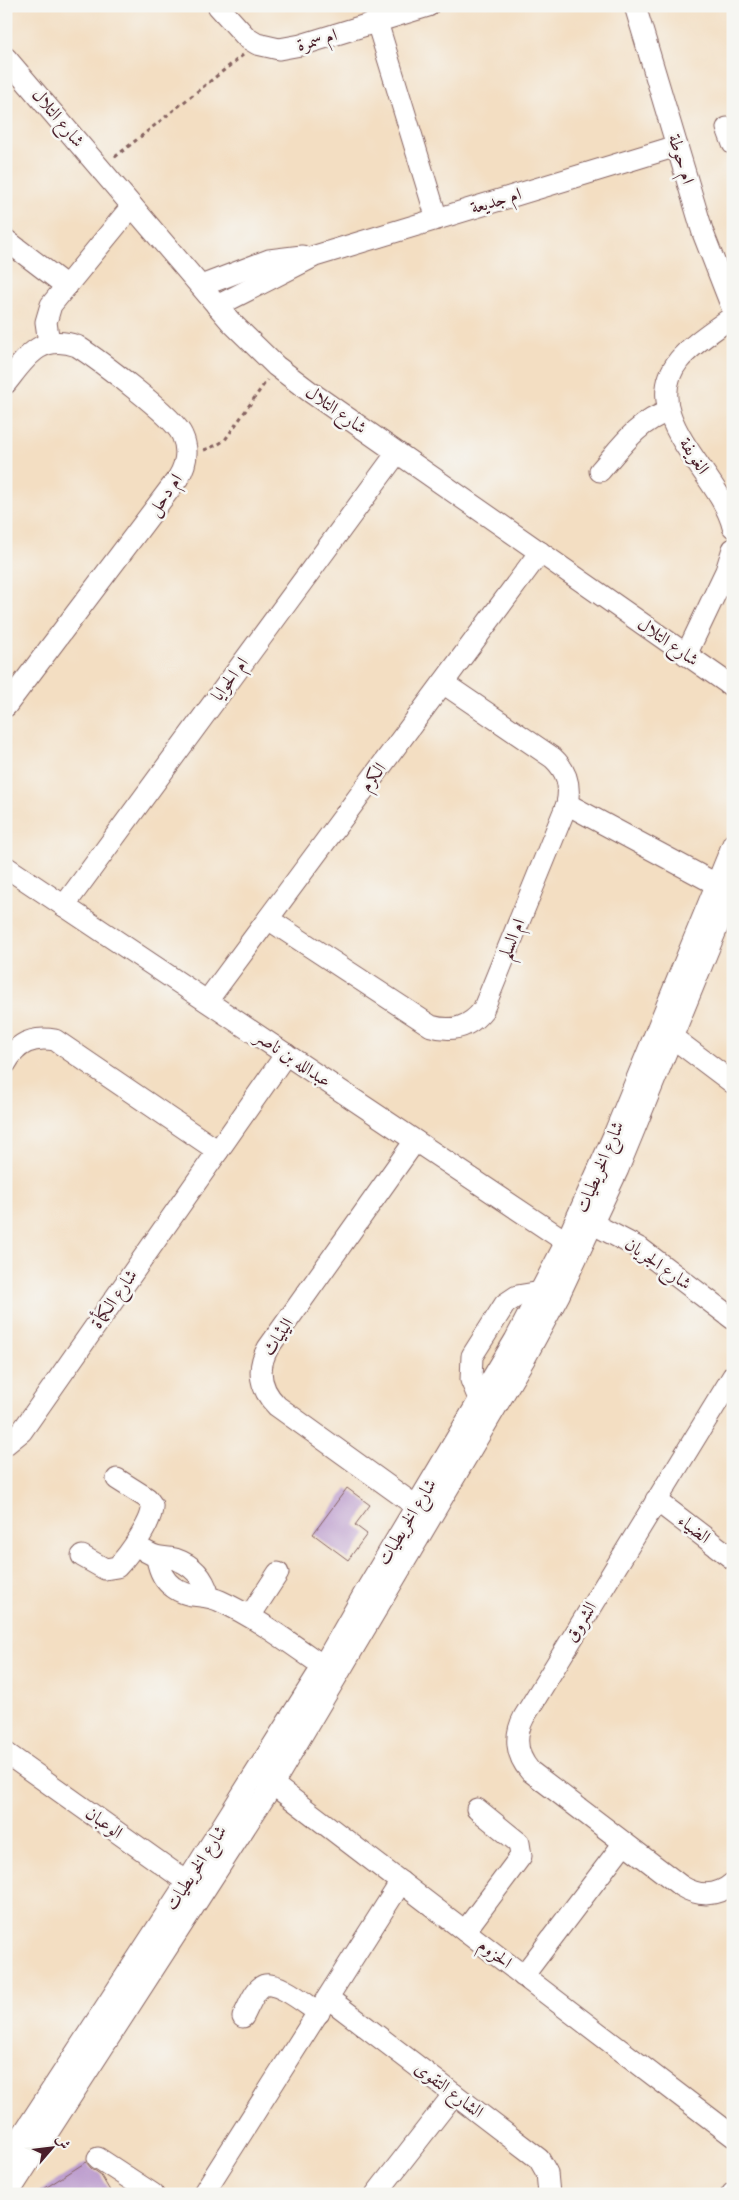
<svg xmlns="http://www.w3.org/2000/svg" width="739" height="2200" font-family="'IM FELL Double Pica',Amiri,serif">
<rect width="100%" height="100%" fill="#f6f6f2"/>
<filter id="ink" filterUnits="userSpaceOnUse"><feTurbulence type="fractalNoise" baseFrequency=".02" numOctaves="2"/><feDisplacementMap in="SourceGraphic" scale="10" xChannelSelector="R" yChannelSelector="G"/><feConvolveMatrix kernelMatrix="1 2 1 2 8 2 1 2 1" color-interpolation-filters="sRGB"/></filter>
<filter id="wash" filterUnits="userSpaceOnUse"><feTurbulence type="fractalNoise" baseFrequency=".0096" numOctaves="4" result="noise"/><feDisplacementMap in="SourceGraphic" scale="20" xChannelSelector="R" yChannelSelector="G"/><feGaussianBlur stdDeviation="1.12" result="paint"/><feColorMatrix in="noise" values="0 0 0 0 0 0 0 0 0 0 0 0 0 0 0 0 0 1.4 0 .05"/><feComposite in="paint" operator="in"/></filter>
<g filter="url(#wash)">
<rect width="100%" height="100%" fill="#f3dec2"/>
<g id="blocks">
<g fill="#ba99cc">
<polygon points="347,1488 370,1505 355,1525 367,1534 348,1560 313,1534"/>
<polygon points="86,2162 91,2168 100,2174 112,2194 36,2194"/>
</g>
</g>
</g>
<g filter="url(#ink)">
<use href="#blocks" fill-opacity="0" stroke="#856260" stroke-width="1"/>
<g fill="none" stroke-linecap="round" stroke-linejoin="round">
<defs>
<g id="minor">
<polyline points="218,6 247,38 257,44 279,49 301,45 428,6"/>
<polyline points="635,6 703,233 733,310"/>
<polyline points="377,22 437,219"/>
<polyline points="6,58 231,322 276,366 309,391 733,687"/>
<polyline points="727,128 733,144"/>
<polyline points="6,240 65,285"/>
<polyline points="201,286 269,260 302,256"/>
<polyline points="217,306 315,256 677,146"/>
<path d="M733 316C715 330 693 343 679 360 635 416 721 474 733 527"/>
<polyline points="49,343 46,322 51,305 132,206"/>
<path d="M6 383C26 358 40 333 77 346 97 359 174 416 182 435 189 450 186 465 178 478L6 706"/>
<path d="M600 471C620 448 638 421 668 412"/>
<polyline points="686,655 726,571 733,549"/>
<polyline points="567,804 716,884"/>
<polyline points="6,867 577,1249"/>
<polyline points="64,906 397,453"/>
<path d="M268 919 431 1026C452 1032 469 1028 483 1010L567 804C571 785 567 771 553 758L443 683"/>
<polyline points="207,1001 540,552"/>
<polyline points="672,1037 733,1083"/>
<path d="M6 1063C17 1043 33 1036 55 1040L218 1151"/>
<path d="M415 1141 268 1348C256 1369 260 1389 277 1406L427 1514"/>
<polyline points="582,1218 641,1249 733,1319"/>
<path d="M733 1376 524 1717C514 1736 516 1755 530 1771L681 1886C699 1897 717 1897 733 1883"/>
<polyline points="480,1401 471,1380 472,1356 505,1304 517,1296 541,1292"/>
<polyline points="6,1444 22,1431 286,1054"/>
<polyline points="656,1500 733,1559"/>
<path d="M145 1551C159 1559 161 1556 175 1559 193 1565 204 1578 209 1596"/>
<path d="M82 1556 105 1569 117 1567C128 1556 154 1520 152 1505L147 1498 117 1479"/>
<path d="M157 1558C159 1570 163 1580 173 1587 189 1599 203 1593 220 1601 257 1618 290 1643 323 1666"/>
<polyline points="250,1616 278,1573"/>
<polyline points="6,1753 197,1889"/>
<polyline points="262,1776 733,2136"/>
<polyline points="465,1931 521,1856 519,1843 477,1809"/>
<polyline points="523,1976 624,1843"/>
<polyline points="328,1998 539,2159 547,2173 549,2194"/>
<path d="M243 2017C248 2008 253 1993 261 1987 274 1977 307 2005 319 2013"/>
<polyline points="98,2158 153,2194"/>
<polyline points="6,2160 187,1882 323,1666 368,1587 515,1340 566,1242 613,1137 733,844"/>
<polyline points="8,2194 273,1784 525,1358 559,1295 618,1169 733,889"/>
<polyline points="203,2194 401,1882"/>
<polyline points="376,2194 454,2094"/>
<polyline points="732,2194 733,2193"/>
</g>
</defs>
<use href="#minor" stroke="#856260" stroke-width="23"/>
<g stroke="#856260" stroke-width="3" stroke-dasharray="4 4" stroke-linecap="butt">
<polyline points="115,157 243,55"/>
<polyline points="204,450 217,445 225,440 267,380"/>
</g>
<use href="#minor" stroke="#fff" stroke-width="21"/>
</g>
</g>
<g text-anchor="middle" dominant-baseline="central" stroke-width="5" stroke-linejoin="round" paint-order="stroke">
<g font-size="18" fill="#4a1f2b" stroke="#f6f6f2">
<text transform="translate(317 40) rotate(-16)">ام سمرة</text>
<text transform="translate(58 118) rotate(50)">شارع التلال</text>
<text transform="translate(681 159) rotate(73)">ام حوطة</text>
<text transform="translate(496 201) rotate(-17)">ام جديعة</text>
<text transform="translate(336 410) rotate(35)">شارع التلال</text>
<text transform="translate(694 456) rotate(57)">الغويفة</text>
<text transform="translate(165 495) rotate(-55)">ام دحل</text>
<text transform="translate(668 642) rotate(35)">شارع التلال</text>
<text transform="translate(230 679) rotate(-54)">ام الحوايا</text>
<text transform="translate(373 777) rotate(-53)">الكرم</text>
<text transform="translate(512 939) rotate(-68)">ام السلم</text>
<text transform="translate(293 1059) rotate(34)">عبدالله بن ناصر</text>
<text transform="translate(600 1167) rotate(-67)">شارع الخريطيات</text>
<text transform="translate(658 1264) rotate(35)">شارع الجريان</text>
<text transform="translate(114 1299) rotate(-55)">شارع الكمأة</text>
<text transform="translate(278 1337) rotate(-57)">اليثياث</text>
<text transform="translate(407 1522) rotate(-59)">شارع الخريطيات</text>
<text transform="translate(694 1529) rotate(38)">الضياء</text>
<text transform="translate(581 1622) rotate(-59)">الشروق</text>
<text transform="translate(104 1823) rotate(36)">الوعبان</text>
<text transform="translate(196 1868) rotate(-57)">شارع الخريطيات</text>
<text transform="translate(495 1954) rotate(37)">الحزوم</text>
<text transform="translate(449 2090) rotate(37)">الشارع التقوى</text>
</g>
</g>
<rect width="739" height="2200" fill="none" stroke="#f6f6f2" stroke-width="25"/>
<g transform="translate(52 2148) rotate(62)" stroke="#f6f6f2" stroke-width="4" paint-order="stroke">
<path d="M0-4L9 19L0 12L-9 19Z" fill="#4a1f2b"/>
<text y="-8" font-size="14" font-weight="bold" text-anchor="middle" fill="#4a1f2b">ش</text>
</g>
</svg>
